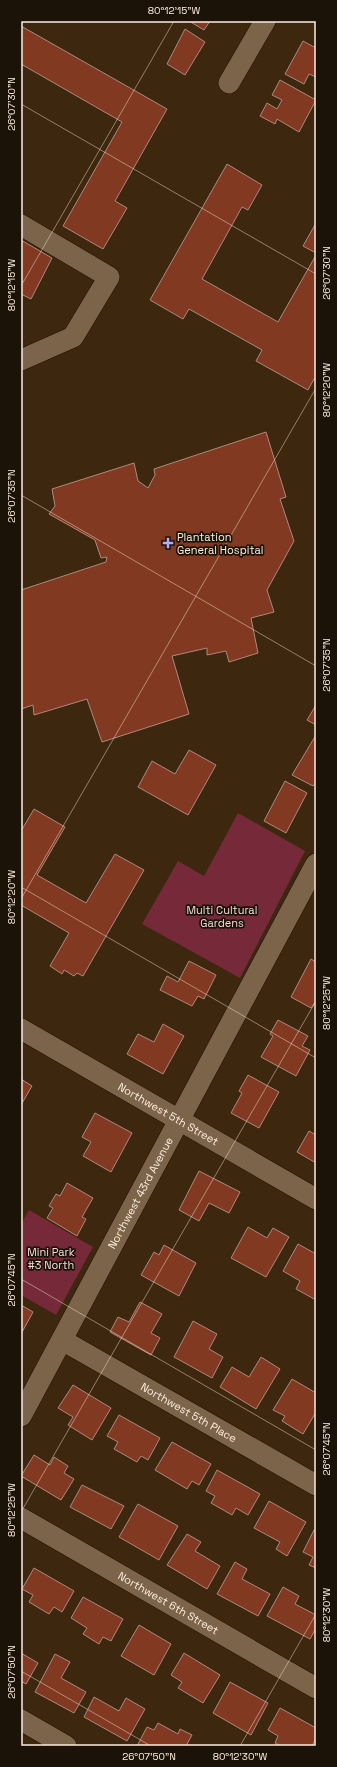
<svg xmlns="http://www.w3.org/2000/svg" width="337" height="1767" font-family="'Space Grotesk',sans-serif">
<rect width="100%" height="100%" fill="#3d270f"/>
<g fill="#752939">
<polygon points="238,813 305,851 240,978 142,924 178,861 204,876"/>
<polygon points="29,1210 93,1247 56,1315 21,1295 21,1224"/>
</g>
<g fill="#823921" stroke="#ae897d">
<polygon points="189,21 210,21 204,30"/>
<polygon points="21,26 167,109 115,201 127,208 103,249 63,226 122,122 21,64"/>
<polygon points="185,29 205,42 185,75 167,64"/>
<polygon points="303,41 316,48 316,77 309,74 304,84 285,74"/>
<polygon points="280,80 316,100 299,132 277,119 275,124 260,116 267,103 277,109 282,100 272,95"/>
<polygon points="227,164 262,185 248,210 242,207 202,279 278,322 316,255 316,380 314,379 308,390 256,361 262,350 189,309 183,319 150,300"/>
<polygon points="316,223 316,253 303,246"/>
<polygon points="21,240 52,258 31,299 21,294"/>
<polygon points="266,432 286,497 280,499 294,541 267,590 274,612 251,618 258,653 229,662 226,651 207,655 207,648 172,656 189,714 102,742 87,699 34,715 33,705 21,709 21,590 106,562 107,557 101,558 95,540 49,514 55,506 52,489 134,463 138,481 148,488 155,475 154,469"/>
<polygon points="316,705 316,725 307,720"/>
<polygon points="316,735 316,782 313,786 292,775"/>
<polygon points="189,750 216,765 188,815 138,787 152,761 175,774"/>
<polygon points="285,781 307,793 286,833 264,821"/>
<polygon points="34,809 65,827 37,875 86,903 115,854 144,870 83,976 77,973 74,976 64,970 62,974 50,966 69,933 21,905 21,831"/>
<polygon points="311,959 316,962 316,1001 311,1008 291,997"/>
<polygon points="189,961 216,975 204,999 198,996 192,1006 160,990 167,976 178,982"/>
<polygon points="278,1020 308,1036 302,1046 310,1050 296,1076 261,1057 273,1036 270,1034"/>
<polygon points="163,1024 184,1036 163,1074 127,1054 138,1034 154,1042"/>
<polygon points="248,1075 279,1092 259,1128 231,1113 242,1093 239,1091"/>
<polygon points="21,1079 32,1086 21,1105"/>
<polygon points="95,1113 132,1133 111,1172 83,1156 91,1142 82,1137"/>
<polygon points="309,1131 316,1135 316,1163 297,1152"/>
<polygon points="199,1171 240,1192 229,1213 209,1203 199,1221 179,1210"/>
<polygon points="67,1183 93,1198 82,1217 86,1219 77,1236 47,1218 53,1208 49,1206 56,1194 60,1196"/>
<polygon points="248,1227 267,1238 273,1228 289,1237 266,1277 231,1258"/>
<polygon points="298,1244 316,1254 316,1300 296,1289 300,1281 283,1271"/>
<polygon points="164,1245 196,1263 179,1296 141,1275 154,1252 159,1255"/>
<polygon points="140,1302 162,1314 151,1333 160,1338 151,1355 110,1332 118,1317 129,1322"/>
<polygon points="21,1305 33,1312 21,1334"/>
<polygon points="193,1321 217,1334 209,1349 223,1357 212,1378 174,1357"/>
<polygon points="261,1357 280,1369 256,1409 220,1387 232,1367 249,1377"/>
<polygon points="292,1379 316,1393 316,1412 303,1434 282,1421 285,1416 273,1410"/>
<polygon points="73,1385 111,1408 92,1440 68,1425 73,1417 58,1408"/>
<polygon points="119,1415 160,1438 148,1460 141,1456 137,1462 114,1449 118,1442 107,1436"/>
<polygon points="172,1442 211,1464 199,1485 192,1481 187,1489 155,1470"/>
<polygon points="34,1455 50,1465 54,1457 68,1466 64,1473 74,1479 61,1500 21,1476"/>
<polygon points="217,1470 260,1494 248,1515 236,1508 232,1515 211,1503 215,1496 206,1491"/>
<polygon points="82,1485 124,1506 111,1529 70,1507"/>
<polygon points="269,1501 306,1522 287,1556 276,1549 280,1542 254,1528"/>
<polygon points="138,1504 178,1526 159,1560 119,1537"/>
<polygon points="314,1530 316,1531 316,1568 309,1565 313,1557 303,1552"/>
<polygon points="187,1534 201,1542 195,1551 220,1566 207,1589 167,1565"/>
<polygon points="235,1562 247,1569 242,1579 270,1594 258,1616 217,1594"/>
<polygon points="34,1568 74,1591 62,1612 54,1607 49,1614 29,1602 33,1595 22,1589"/>
<polygon points="283,1587 299,1596 295,1604 316,1615 316,1628 310,1639 267,1616"/>
<polygon points="83,1597 123,1619 111,1641 103,1637 99,1644 83,1634 87,1628 71,1618"/>
<polygon points="139,1625 171,1644 154,1675 121,1656"/>
<polygon points="21,1653 38,1663 26,1684 21,1681"/>
<polygon points="184,1653 220,1675 203,1703 178,1688 182,1682 171,1675"/>
<polygon points="55,1654 70,1662 61,1678 86,1692 74,1713 35,1692"/>
<polygon points="230,1682 268,1703 251,1735 213,1713"/>
<polygon points="94,1697 119,1711 126,1698 145,1709 127,1741 84,1717"/>
<polygon points="280,1708 316,1728 316,1738 312,1746 281,1746 275,1743 278,1736 268,1730"/>
<polygon points="158,1723 178,1734 180,1729 192,1735 186,1746 137,1746 147,1727 154,1730"/>
</g>
<g fill="none" stroke-linecap="round" stroke-linejoin="round">
<defs>
<g id="minor">
<polyline points="229,83 265,21"/>
<polyline points="21,225 109,277 73,337 21,360"/>
<path id="s1" d="M21 1029 316 1199"/>
<path id="s2" d="M62 1340 316 1485"/>
<path id="s3" d="M21 1416 316 864"/>
<path id="s4" d="M21 1518 316 1688"/>
<polyline points="21,1720 66,1746"/>
</g>
</defs>
<use href="#minor" stroke="#230f00" stroke-width="22"/>
<use href="#minor" stroke="#7c644a" stroke-width="21"/>
</g>
<path fill="none" stroke="#fceddf" stroke-width="1" stroke-opacity="0.45" d="M21 104 316 274M21 286 174 21M21 495 316 666M21 887 316 1058M21 899 316 388M21 1279 316 1450M21 1512 316 1001M21 1671 151 1746M240 1746 316 1614"/>
<path fill="#b2adfa" stroke="#1c1308" stroke-width="1.5" d="M166 537h4v4h4v4h-4v4h-4v-4h-4v-4h4z"/>
<g text-anchor="middle" dominant-baseline="central" stroke-width="3.5" stroke-linejoin="round" paint-order="stroke">
<g font-size="11" fill="#fceddf" stroke="#1c1308" text-anchor="start">
<text x="177" y="537">Plantation<tspan x="177" dy="13">General Hospital</tspan></text>
</g>
<g font-size="11" fill="#f2d9dc" stroke="#1c1308">
<text x="222" y="910">Multi Cultural<tspan x="222" dy="13">Gardens</tspan></text>
<text x="51" y="1252">Mini Park<tspan x="51" dy="13">#3 North</tspan></text>
</g>
<g font-size="11" fill="#fceddf" stroke="#1c1308">
<text stroke="none"><textPath href="#s1" startOffset="170">Northwest 5th Street</textPath></text>
<text stroke="none"><textPath href="#s3" startOffset="253">Northwest 43rd Avenue</textPath></text>
<text stroke="none"><textPath href="#s2" startOffset="146">Northwest 5th Place</textPath></text>
<text stroke="none"><textPath href="#s4" startOffset="170">Northwest 6th Street</textPath></text>
</g>
</g>
<rect width="337" height="1767" fill="none" stroke="#1c1308" stroke-width="44"/>
<rect x="22" y="22" width="293" height="1723" fill="none" stroke="#fceddf" stroke-width="1.5"/>
<g font-size="10" text-anchor="middle" fill="#fceddf">
<text x="174" y="14">80°12'15"W</text>
<text transform="translate(11 104) rotate(-90)" y="4">26°07'30"N</text>
<text transform="translate(326 273) rotate(-90)" y="4">26°07'30"N</text>
<text transform="translate(11 285) rotate(-90)" y="4">80°12'15"W</text>
<text transform="translate(326 390) rotate(-90)" y="4">80°12'20"W</text>
<text transform="translate(11 496) rotate(-90)" y="4">26°07'35"N</text>
<text transform="translate(326 665) rotate(-90)" y="4">26°07'35"N</text>
<text transform="translate(11 897) rotate(-90)" y="4">80°12'20"W</text>
<text transform="translate(326 1003) rotate(-90)" y="4">80°12'25"W</text>
<text transform="translate(11 1280) rotate(-90)" y="4">26°07'45"N</text>
<text transform="translate(326 1449) rotate(-90)" y="4">26°07'45"N</text>
<text transform="translate(11 1510) rotate(-90)" y="4">80°12'25"W</text>
<text transform="translate(326 1615) rotate(-90)" y="4">80°12'30"W</text>
<text transform="translate(11 1672) rotate(-90)" y="4">26°07'50"N</text>
<text x="149" y="1760">26°07'50"N</text>
<text x="240" y="1760">80°12'30"W</text>
</g>
</svg>
